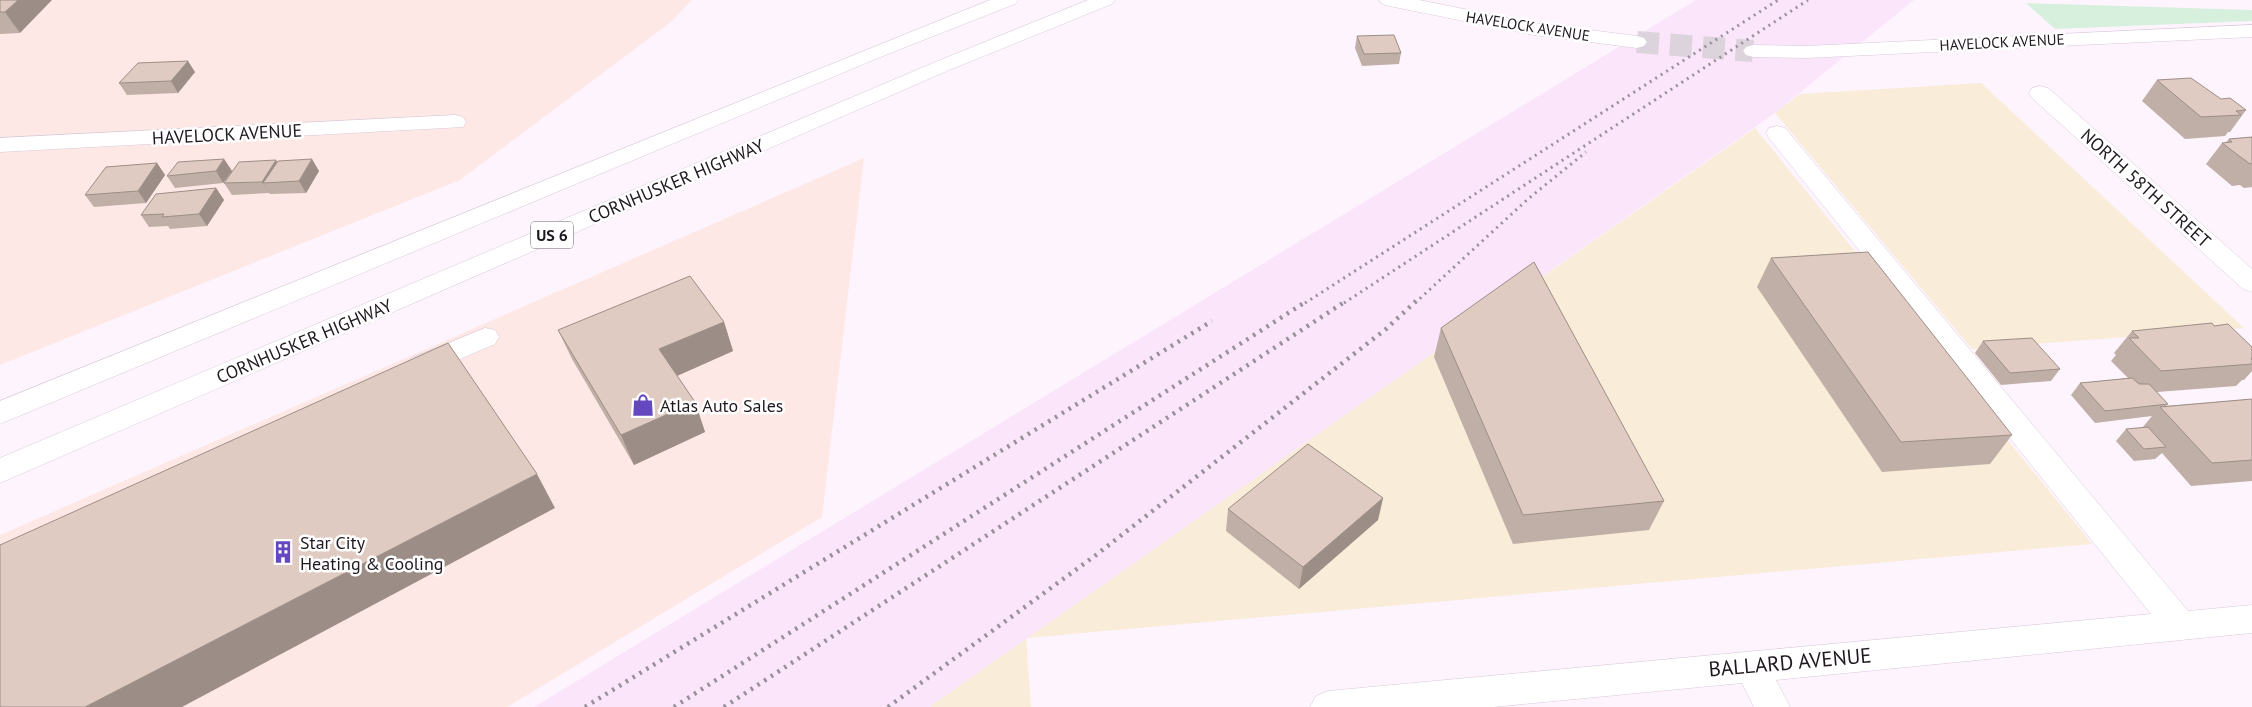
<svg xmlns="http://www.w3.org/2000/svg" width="2252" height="707" font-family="'PT Sans',sans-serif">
<rect width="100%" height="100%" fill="#fef4fe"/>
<g fill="#fee8e5">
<polygon points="0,0 692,0 671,22 460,180 0,365"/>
<polygon points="864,158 822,517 507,707 0,707 0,535"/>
</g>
<g fill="#f9ecd8">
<polygon points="1981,83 2244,328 1972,349 1775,113 1800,94"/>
<polygon points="1755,128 2092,544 1026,638 1031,707 929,707 1026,638"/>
</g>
<polygon fill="#fae5fb" points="1696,0 1914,0 1775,113 929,707 534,707"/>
<polygon fill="#d7f0de" points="2026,3 2252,10 2252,21 2055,29"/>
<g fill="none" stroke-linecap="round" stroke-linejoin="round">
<polyline stroke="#ddd3dd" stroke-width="22" stroke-dasharray="22 11" stroke-linecap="butt" points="1637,42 1753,51"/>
<defs>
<g id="minor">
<polygon points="2040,86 2048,88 2252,269 2252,292 2243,289 2032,98 2029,93 2032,88"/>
<polygon points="455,115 463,117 466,122 463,127 0,152 0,138"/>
<polygon points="1777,126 1785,128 2188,611 2252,605 2252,633 1776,680 1790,707 1754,707 1742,683 1493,707 1310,707 1316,696 1328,691 2151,614 1769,138 1766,133 1769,128"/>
<polygon points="485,328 495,330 499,337 495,344 420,376 410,373 406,366 410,359"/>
</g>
<g id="major">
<polygon points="990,0 1018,0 1015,4 888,54 0,424 0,401"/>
<polygon points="1088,0 1115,0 1112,4 947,71 0,483 0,458 933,63"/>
<polygon points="1379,0 1419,0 1534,23 1637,36 1644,38 1647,42 1644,46 1637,48 1534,35 1389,6 1382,4"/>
<polygon points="2252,25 2252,37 1806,58 1753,57 1746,55 1743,51 1746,47 1753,45 1806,46"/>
</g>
</defs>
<use href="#minor" stroke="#d8c9d9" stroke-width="1"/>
<use href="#major" stroke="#d8c9d9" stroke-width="1"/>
<use href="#minor" fill="#fff" fill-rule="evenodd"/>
<use href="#major" fill="#fff" fill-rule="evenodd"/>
<g stroke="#999099" stroke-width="3" stroke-dasharray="2 4.5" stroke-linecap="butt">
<polyline points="1305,303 1778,0"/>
<polyline points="1344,303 1808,0"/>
<polyline points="1415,303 1528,199 1586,152"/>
</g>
<g stroke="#999099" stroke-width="4.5" stroke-dasharray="2.5 5.5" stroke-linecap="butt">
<polyline points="585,707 1212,321"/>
<polyline points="674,707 1307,301"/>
<polyline points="724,707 1346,301"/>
<polyline points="888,707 1096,555 1386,329 1416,301"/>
</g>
</g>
<g fill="#c0afa6">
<polygon points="0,0 20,33 0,34"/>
<polygon points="1357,36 1401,53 1399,64 1362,66 1355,48"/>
<polygon points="195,72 178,93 127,95 119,83"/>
<polygon points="2157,80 2221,99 2246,110 2230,132 2228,132 2225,136 2185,139 2142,101"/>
<polygon points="2252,137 2252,187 2244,188 2240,185 2232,186 2206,164 2222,143 2226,142 2229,139"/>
<polygon points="224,159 232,171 223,183 175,188 167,176"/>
<polygon points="277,162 319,171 306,193 270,194 269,193 232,195 224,183"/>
<polygon points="157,163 165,175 146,203 94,207 85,195"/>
<polygon points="216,188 224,200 207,226 170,229 168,226 149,227 141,215"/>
<polygon points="1771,258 2012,435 1990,464 1882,472 1757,287"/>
<polygon points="724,322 733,351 677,376 695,402 705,432 634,465 572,359 558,330"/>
<polygon points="1441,328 1664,501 1649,530 1513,544 1434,357"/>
<polygon points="2132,331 2252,347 2252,371 2244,380 2242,380 2236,386 2157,392 2168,404 2166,406 2252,399 2252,481 2191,486 2162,453 2155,459 2134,461 2116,441 2126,429 2142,428 2152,416 2095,423 2071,395 2080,383 2128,378 2111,361 2116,355 2114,353"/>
<polygon points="1983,341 2060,369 2051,381 2001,385 1975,353"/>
<polygon points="1383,498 1378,520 1299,589 1226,531 1228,509"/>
</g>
<g fill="#9c8e87">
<polygon points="18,0 52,0 20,33 5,12"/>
<polygon points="188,61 195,72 178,93 171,81"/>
<polygon points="224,159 232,171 223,183 216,171"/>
<polygon points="312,159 319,171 306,193 299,181"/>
<polygon points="276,160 283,172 263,183 269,193 262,182"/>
<polygon points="157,163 165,175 146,203 138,191"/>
<polygon points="216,188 224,200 207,226 199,214"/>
<polygon points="724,322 733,351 670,379 659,349"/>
<polygon points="695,402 705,432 634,465 621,435"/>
<polygon points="537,474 555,508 182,707 85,707"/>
<polygon points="1383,498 1378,520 1299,589 1303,567"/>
</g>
<g fill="#dfcbc1" stroke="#9c8e87">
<polygon points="0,0 18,0 5,12 0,12"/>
<polygon points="1394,35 1401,53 1364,54 1357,36"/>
<polygon points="188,61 171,81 119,83 138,63"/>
<polygon points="2191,78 2221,99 2230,98 2246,110 2236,111 2241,115 2201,117 2157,80"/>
<polygon points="2252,137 2252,163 2250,164 2222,143 2232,142 2229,139"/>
<polygon points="224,159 216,171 167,176 178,162"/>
<polygon points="312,159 299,181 263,183 278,161"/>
<polygon points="276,160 262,182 224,183 239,162"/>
<polygon points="157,163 138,191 85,195 106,167"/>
<polygon points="216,188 199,214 162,217 164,214 141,215 156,194"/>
<polygon points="1868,252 2012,435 1901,442 1771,258"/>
<polygon points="1534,262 1664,501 1523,515 1441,328"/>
<polygon points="690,276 724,322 659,349 695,402 621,435 558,330"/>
<polygon points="2212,323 2214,326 2228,324 2252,347 2252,359 2251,359 2252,360 2252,364 2161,371 2129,338 2139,338 2132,331"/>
<polygon points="2032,338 2060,369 2010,373 1983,341"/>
<polygon points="448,343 537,474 85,707 0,707 0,545"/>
<polygon points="2132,378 2139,384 2149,384 2168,404 2105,411 2080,383"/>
<polygon points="2252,399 2252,460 2212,463 2160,407"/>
<polygon points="2148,427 2166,447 2144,449 2126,429"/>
<polygon points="1308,444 1383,498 1303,567 1228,509"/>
</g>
<defs>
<symbol id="shop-bare" viewBox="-9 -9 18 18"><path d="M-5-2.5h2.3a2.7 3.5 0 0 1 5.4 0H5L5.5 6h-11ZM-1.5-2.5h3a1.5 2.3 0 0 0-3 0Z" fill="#6348c0" stroke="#fff" stroke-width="2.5" paint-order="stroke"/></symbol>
<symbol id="building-bare" viewBox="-9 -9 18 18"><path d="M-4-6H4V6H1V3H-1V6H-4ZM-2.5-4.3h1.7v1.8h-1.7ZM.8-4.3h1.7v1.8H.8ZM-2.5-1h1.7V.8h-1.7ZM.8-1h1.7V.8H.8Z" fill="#6348c0" stroke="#fff" stroke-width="2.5" paint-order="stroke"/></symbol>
</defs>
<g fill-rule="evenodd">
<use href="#shop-bare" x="627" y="389" width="32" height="32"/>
<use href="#building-bare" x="267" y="536" width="32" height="32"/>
</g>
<g text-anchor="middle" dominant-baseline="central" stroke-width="5" stroke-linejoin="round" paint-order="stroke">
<g font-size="15" fill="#1f191f" stroke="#fff">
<text transform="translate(1528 26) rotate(9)">HAVELOCK AVENUE</text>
<text transform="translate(2002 42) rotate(-3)">HAVELOCK AVENUE</text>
</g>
<rect fill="#fff" stroke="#625e62" stroke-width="1" x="531" y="221.5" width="42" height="27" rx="4"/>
<g font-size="16" font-weight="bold" fill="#1f191f">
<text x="552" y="235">US 6</text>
</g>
<g font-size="18" fill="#1f191f" stroke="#fff">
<text transform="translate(227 134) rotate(-3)">HAVELOCK AVENUE</text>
<text transform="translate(676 181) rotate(-23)">CORNHUSKER HIGHWAY</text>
<text transform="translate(2146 188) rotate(42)">NORTH 58TH STREET</text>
<text transform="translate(304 341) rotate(-23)">CORNHUSKER HIGHWAY</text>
</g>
<g font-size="18" fill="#1f191f" stroke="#fff" text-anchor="start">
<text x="660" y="405">Atlas Auto Sales</text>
<text x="300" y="542">Star City<tspan x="300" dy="21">Heating &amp; Cooling</tspan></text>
</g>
<g font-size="21" fill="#1f191f" stroke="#fff">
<text transform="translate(1790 662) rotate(-5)">BALLARD AVENUE</text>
</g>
</g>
</svg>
